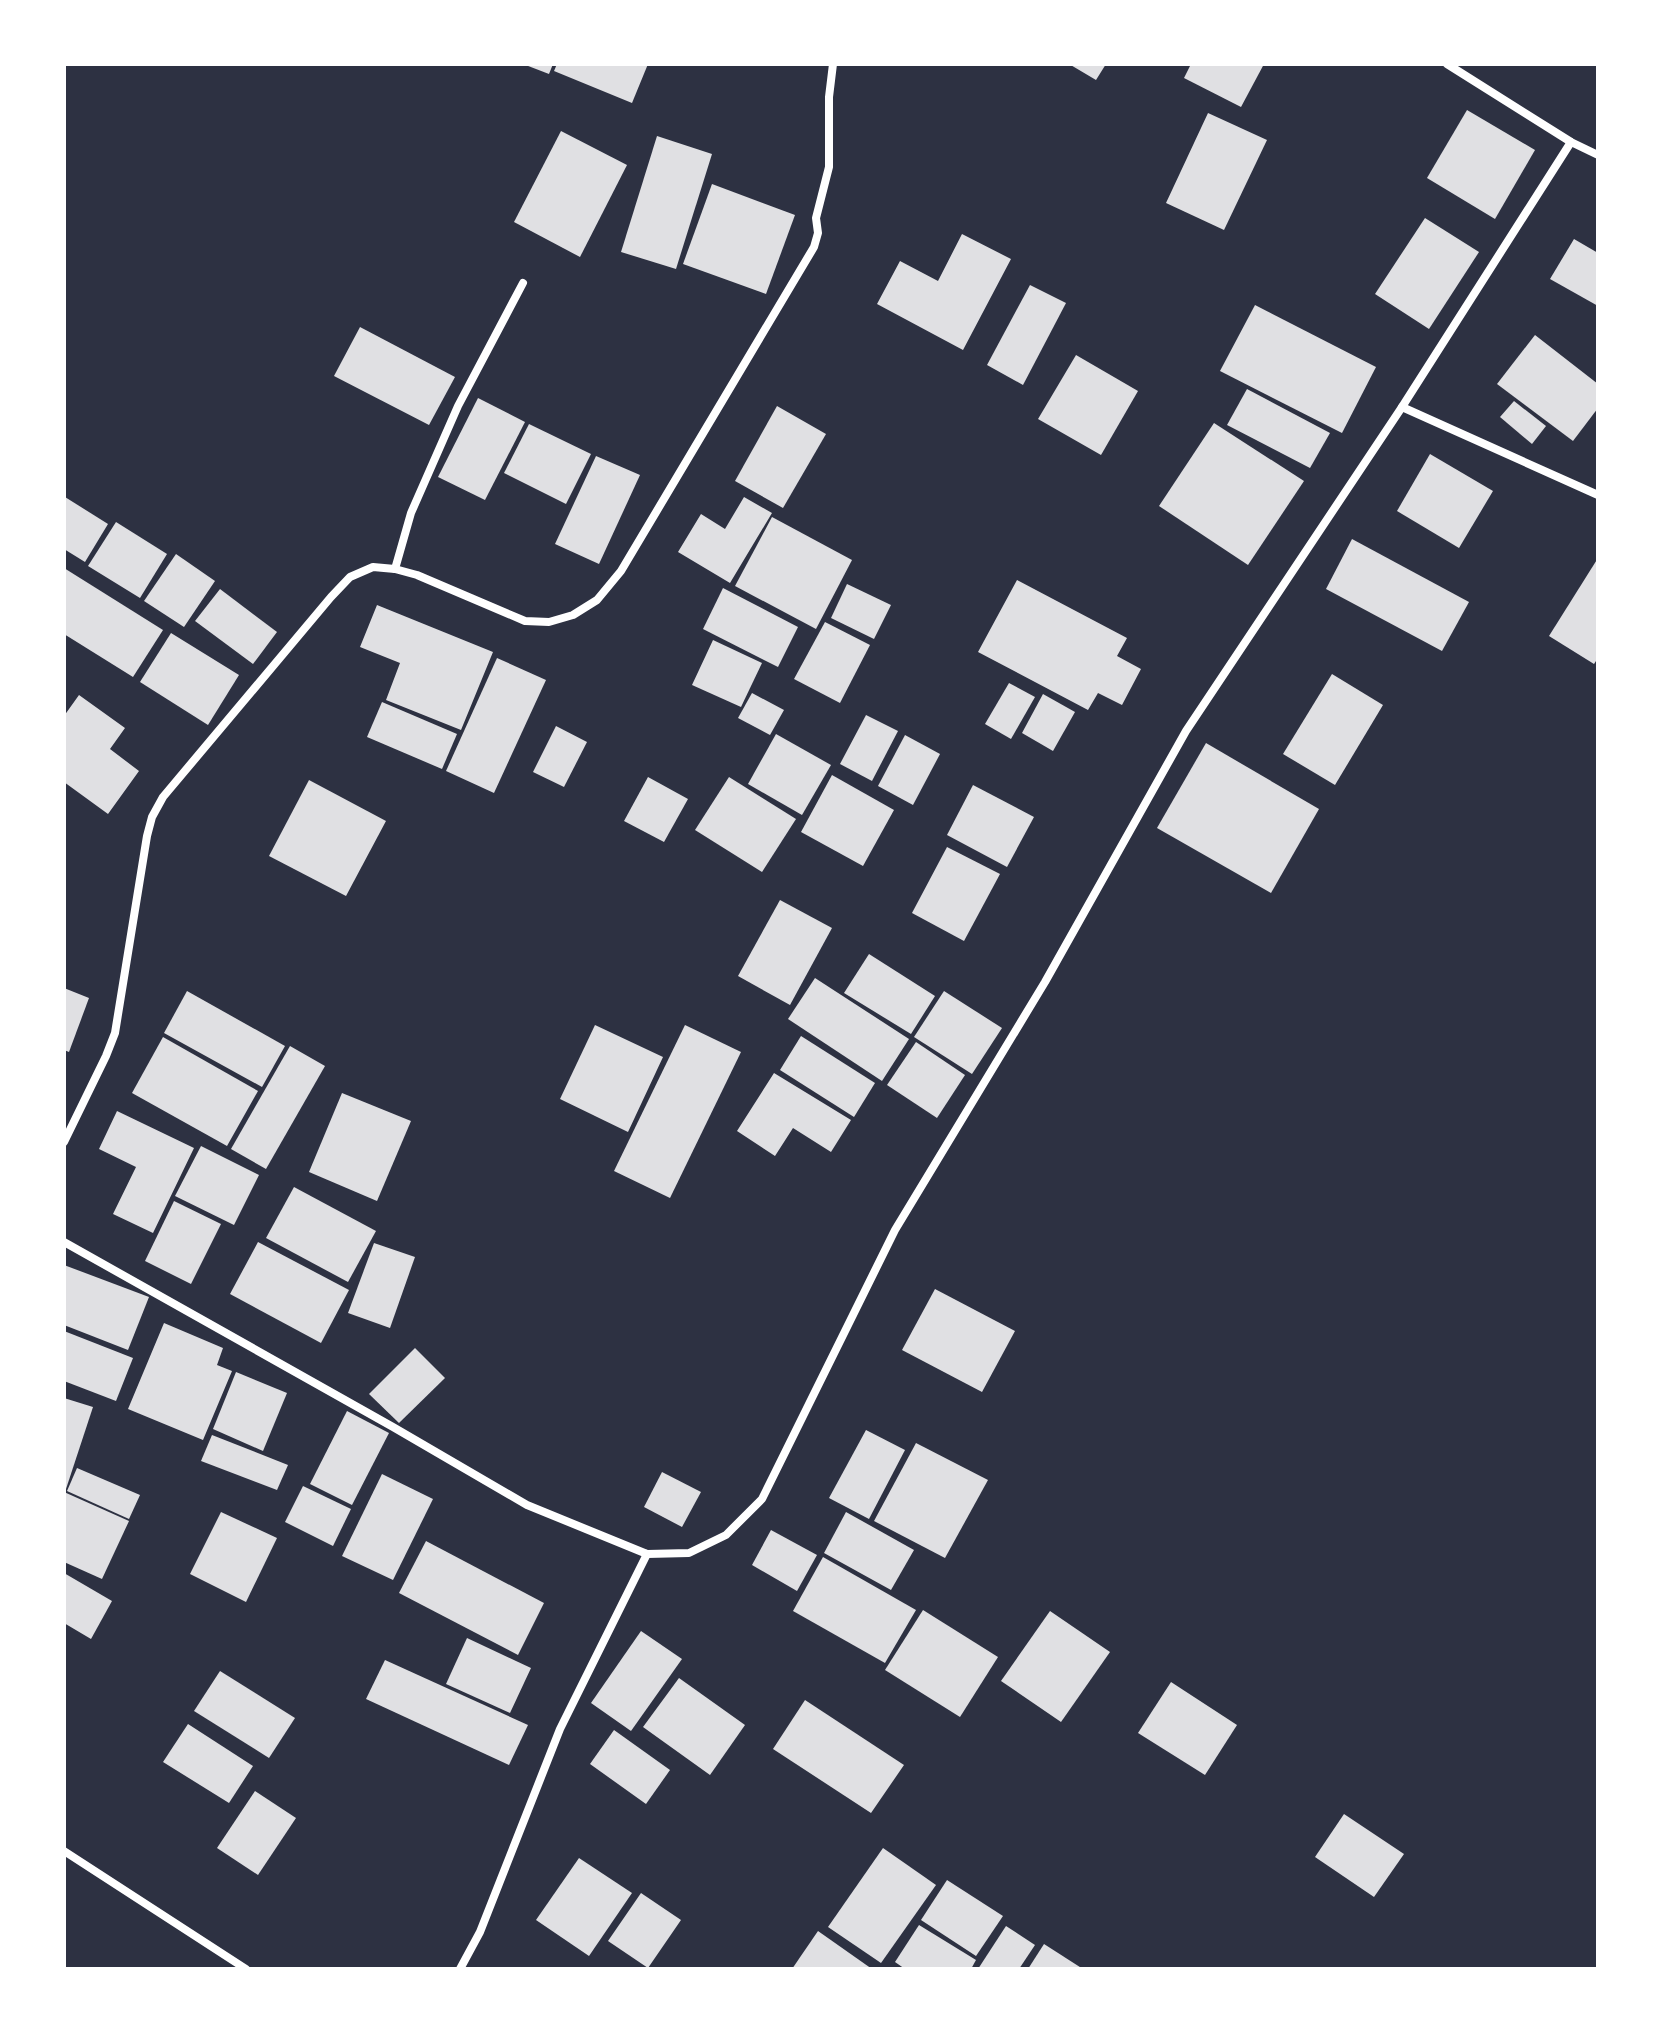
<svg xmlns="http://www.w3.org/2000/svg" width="1662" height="2033" font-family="'Varela Round',sans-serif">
<rect width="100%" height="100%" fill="#2d3142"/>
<g fill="#e0e0e3">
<polygon points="523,64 553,64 549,74"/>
<polygon points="557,64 648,64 632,103 554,71"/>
<polygon points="1069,64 1106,64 1096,80"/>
<polygon points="1191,64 1264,64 1241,107 1184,78"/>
<polygon points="1467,110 1535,150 1495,219 1427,178"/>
<polygon points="1208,113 1267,140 1224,230 1166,203"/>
<polygon points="561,131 627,165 580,257 514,222"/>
<polygon points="657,136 712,154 676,269 621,252"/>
<polygon points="712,184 795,215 766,294 683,264"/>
<polygon points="1425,218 1479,252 1429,329 1375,294"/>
<polygon points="962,234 1011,259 963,350 877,304 900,261 938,281"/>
<polygon points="1574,239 1598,253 1598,306 1550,279"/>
<polygon points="1030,285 1066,303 1023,385 987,365"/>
<polygon points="1255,305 1376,367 1342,433 1220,371"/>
<polygon points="360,327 455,377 429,425 334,376"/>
<polygon points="1535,335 1598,384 1598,408 1573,441 1497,384"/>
<polygon points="1076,355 1138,391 1101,455 1038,419"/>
<polygon points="1247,389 1330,433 1310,468 1227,425"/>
<polygon points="478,398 525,422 485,500 438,477"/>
<polygon points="1514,401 1546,426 1532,444 1500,417"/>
<polygon points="777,406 826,434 783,508 735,481"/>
<polygon points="1214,423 1304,481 1248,565 1159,506"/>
<polygon points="529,424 591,454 566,504 504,473"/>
<polygon points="1430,454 1493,491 1459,548 1397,511"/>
<polygon points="596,456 640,475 599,564 555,544"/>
<polygon points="65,497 108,524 85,562 64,549"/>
<polygon points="744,497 772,513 730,583 678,552 701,514 725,529"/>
<polygon points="772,517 852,560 816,629 735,586"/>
<polygon points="116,522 167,554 140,598 88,566"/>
<polygon points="1352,539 1469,602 1442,651 1326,589"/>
<polygon points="176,554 215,581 184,627 144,601"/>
<polygon points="1598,558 1598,658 1594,664 1549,636"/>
<polygon points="64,568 163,630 133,677 64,634"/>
<polygon points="1017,580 1127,638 1117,656 1141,669 1122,705 1098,693 1088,710 978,652"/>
<polygon points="847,584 891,605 874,639 831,618"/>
<polygon points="723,588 798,627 778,667 703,629"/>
<polygon points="220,589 277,632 253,664 195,621"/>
<polygon points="377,605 493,652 461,730 386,700 400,663 360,647"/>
<polygon points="825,622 870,645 840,703 794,679"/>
<polygon points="171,633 239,675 208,725 140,682"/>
<polygon points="713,640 762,663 741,707 692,685"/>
<polygon points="497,658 546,680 494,793 446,771"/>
<polygon points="1332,674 1383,705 1335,785 1283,754"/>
<polygon points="1009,683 1035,697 1011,739 985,724"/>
<polygon points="752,693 784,710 770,735 738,718"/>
<polygon points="1043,694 1075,712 1053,751 1022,733"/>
<polygon points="79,695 125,728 110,749 139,771 108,814 64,782 64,716"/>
<polygon points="382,702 457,734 442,769 367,737"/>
<polygon points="866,715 898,731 872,781 840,764"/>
<polygon points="556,726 587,742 564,787 533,772"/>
<polygon points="776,734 831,765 802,815 748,784"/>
<polygon points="905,735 940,754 913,805 878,786"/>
<polygon points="1206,743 1319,809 1271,893 1157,828"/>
<polygon points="832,775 894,810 863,866 801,832"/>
<polygon points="648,777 688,799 664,842 624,821"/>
<polygon points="729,777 796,819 762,872 695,830"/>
<polygon points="309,780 386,821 346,896 269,856"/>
<polygon points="973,785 1034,817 1007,867 947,835"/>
<polygon points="947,847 1000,874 964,941 912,913"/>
<polygon points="780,900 832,928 790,1005 738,976"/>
<polygon points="869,954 935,996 911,1034 844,993"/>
<polygon points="815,978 909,1039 882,1081 788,1019"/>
<polygon points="64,988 89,998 69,1052 64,1050"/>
<polygon points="187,991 285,1046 262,1087 164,1033"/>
<polygon points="944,991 1002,1028 972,1074 914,1037"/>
<polygon points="595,1025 663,1057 628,1132 560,1099"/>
<polygon points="685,1025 741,1052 670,1198 614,1171"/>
<polygon points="801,1036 875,1083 854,1117 780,1070"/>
<polygon points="163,1037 258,1091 227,1146 132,1093"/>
<polygon points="916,1042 965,1075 937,1118 887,1085"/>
<polygon points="290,1046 325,1066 266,1169 231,1149"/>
<polygon points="774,1073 851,1120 831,1152 793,1128 775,1156 737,1131"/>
<polygon points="342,1093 411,1121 377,1201 309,1172"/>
<polygon points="117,1111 194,1148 153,1233 113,1214 136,1167 99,1149"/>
<polygon points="201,1146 259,1175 234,1225 175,1196"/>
<polygon points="294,1187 376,1231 348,1282 266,1238"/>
<polygon points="174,1201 221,1224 191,1284 145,1261"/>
<polygon points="258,1242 349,1290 321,1343 230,1294"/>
<polygon points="374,1243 415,1257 390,1328 348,1313"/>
<polygon points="64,1265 149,1297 128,1350 64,1325"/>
<polygon points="935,1289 1015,1331 982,1392 902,1350"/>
<polygon points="164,1323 223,1348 217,1365 232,1371 203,1440 128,1409"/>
<polygon points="64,1331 133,1358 116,1401 64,1381"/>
<polygon points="415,1348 445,1378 399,1423 369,1394"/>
<polygon points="236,1372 287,1393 263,1451 213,1429"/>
<polygon points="64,1398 93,1407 65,1492 64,1492"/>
<polygon points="347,1411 389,1433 352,1505 310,1484"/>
<polygon points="866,1430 905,1450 869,1519 829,1498"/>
<polygon points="212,1435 288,1465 277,1490 201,1461"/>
<polygon points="916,1443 988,1480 945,1558 874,1521"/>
<polygon points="77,1468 140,1495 129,1519 67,1491"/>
<polygon points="662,1472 701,1492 682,1527 644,1507"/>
<polygon points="382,1474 433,1499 393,1580 342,1556"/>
<polygon points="303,1486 351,1509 333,1546 285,1522"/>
<polygon points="64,1492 129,1521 102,1579 64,1562"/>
<polygon points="221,1512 277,1538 246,1602 190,1574"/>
<polygon points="846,1512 914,1550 891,1590 824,1553"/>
<polygon points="771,1530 817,1555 797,1591 752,1565"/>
<polygon points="426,1541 544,1603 518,1655 399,1593"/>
<polygon points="823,1557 916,1610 885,1663 793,1611"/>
<polygon points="64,1573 112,1601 91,1639 64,1623"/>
<polygon points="923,1610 998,1657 960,1717 885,1670"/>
<polygon points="1050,1611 1110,1652 1061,1722 1001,1681"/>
<polygon points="641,1631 682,1659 631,1731 591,1703"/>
<polygon points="467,1638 531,1668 510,1713 446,1684"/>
<polygon points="385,1660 528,1725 509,1765 366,1699"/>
<polygon points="220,1671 295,1718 269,1758 194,1711"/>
<polygon points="679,1678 745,1725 710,1775 643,1727"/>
<polygon points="1171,1682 1237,1725 1205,1775 1138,1733"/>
<polygon points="805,1700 904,1765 871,1813 773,1749"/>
<polygon points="188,1724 253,1766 229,1803 163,1762"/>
<polygon points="614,1730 670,1770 646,1804 590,1764"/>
<polygon points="255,1791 296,1818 258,1875 217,1848"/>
<polygon points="1344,1814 1404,1854 1374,1897 1315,1857"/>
<polygon points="883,1848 936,1885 881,1963 828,1927"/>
<polygon points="579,1858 632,1893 589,1956 536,1920"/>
<polygon points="947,1880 1003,1916 976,1956 921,1920"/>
<polygon points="641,1893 681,1920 648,1968 608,1941"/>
<polygon points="919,1925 976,1960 971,1969 905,1969 895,1962"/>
<polygon points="1006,1926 1035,1945 1019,1969 978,1969"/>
<polygon points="818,1931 872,1969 792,1969"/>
<polygon points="1044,1944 1083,1969 1028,1969"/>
</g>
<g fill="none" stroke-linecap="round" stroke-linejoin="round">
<g stroke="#fff" stroke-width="8">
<polyline points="1447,64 1571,142 1598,155"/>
<polyline points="1402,407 1598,495"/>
<polyline points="395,569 411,513 458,406 523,283"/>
<polyline points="64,1142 106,1056 115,1033 147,836 152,817 163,797 331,597 350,577 373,567 395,569 417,575 525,621 549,622 573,615 597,600 621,571 814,247 818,233 816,218 829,167 829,97 833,64"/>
<polyline points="64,1242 393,1427 527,1505 647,1554 689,1553 726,1535 762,1499 895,1230 1045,982 1186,731 1402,407 1571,142"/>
<polyline points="64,1851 246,1969"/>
<polyline points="460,1969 480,1932 560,1729 647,1554"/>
</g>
</g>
<rect width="1662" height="2033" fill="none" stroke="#ffffff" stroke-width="132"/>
</svg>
